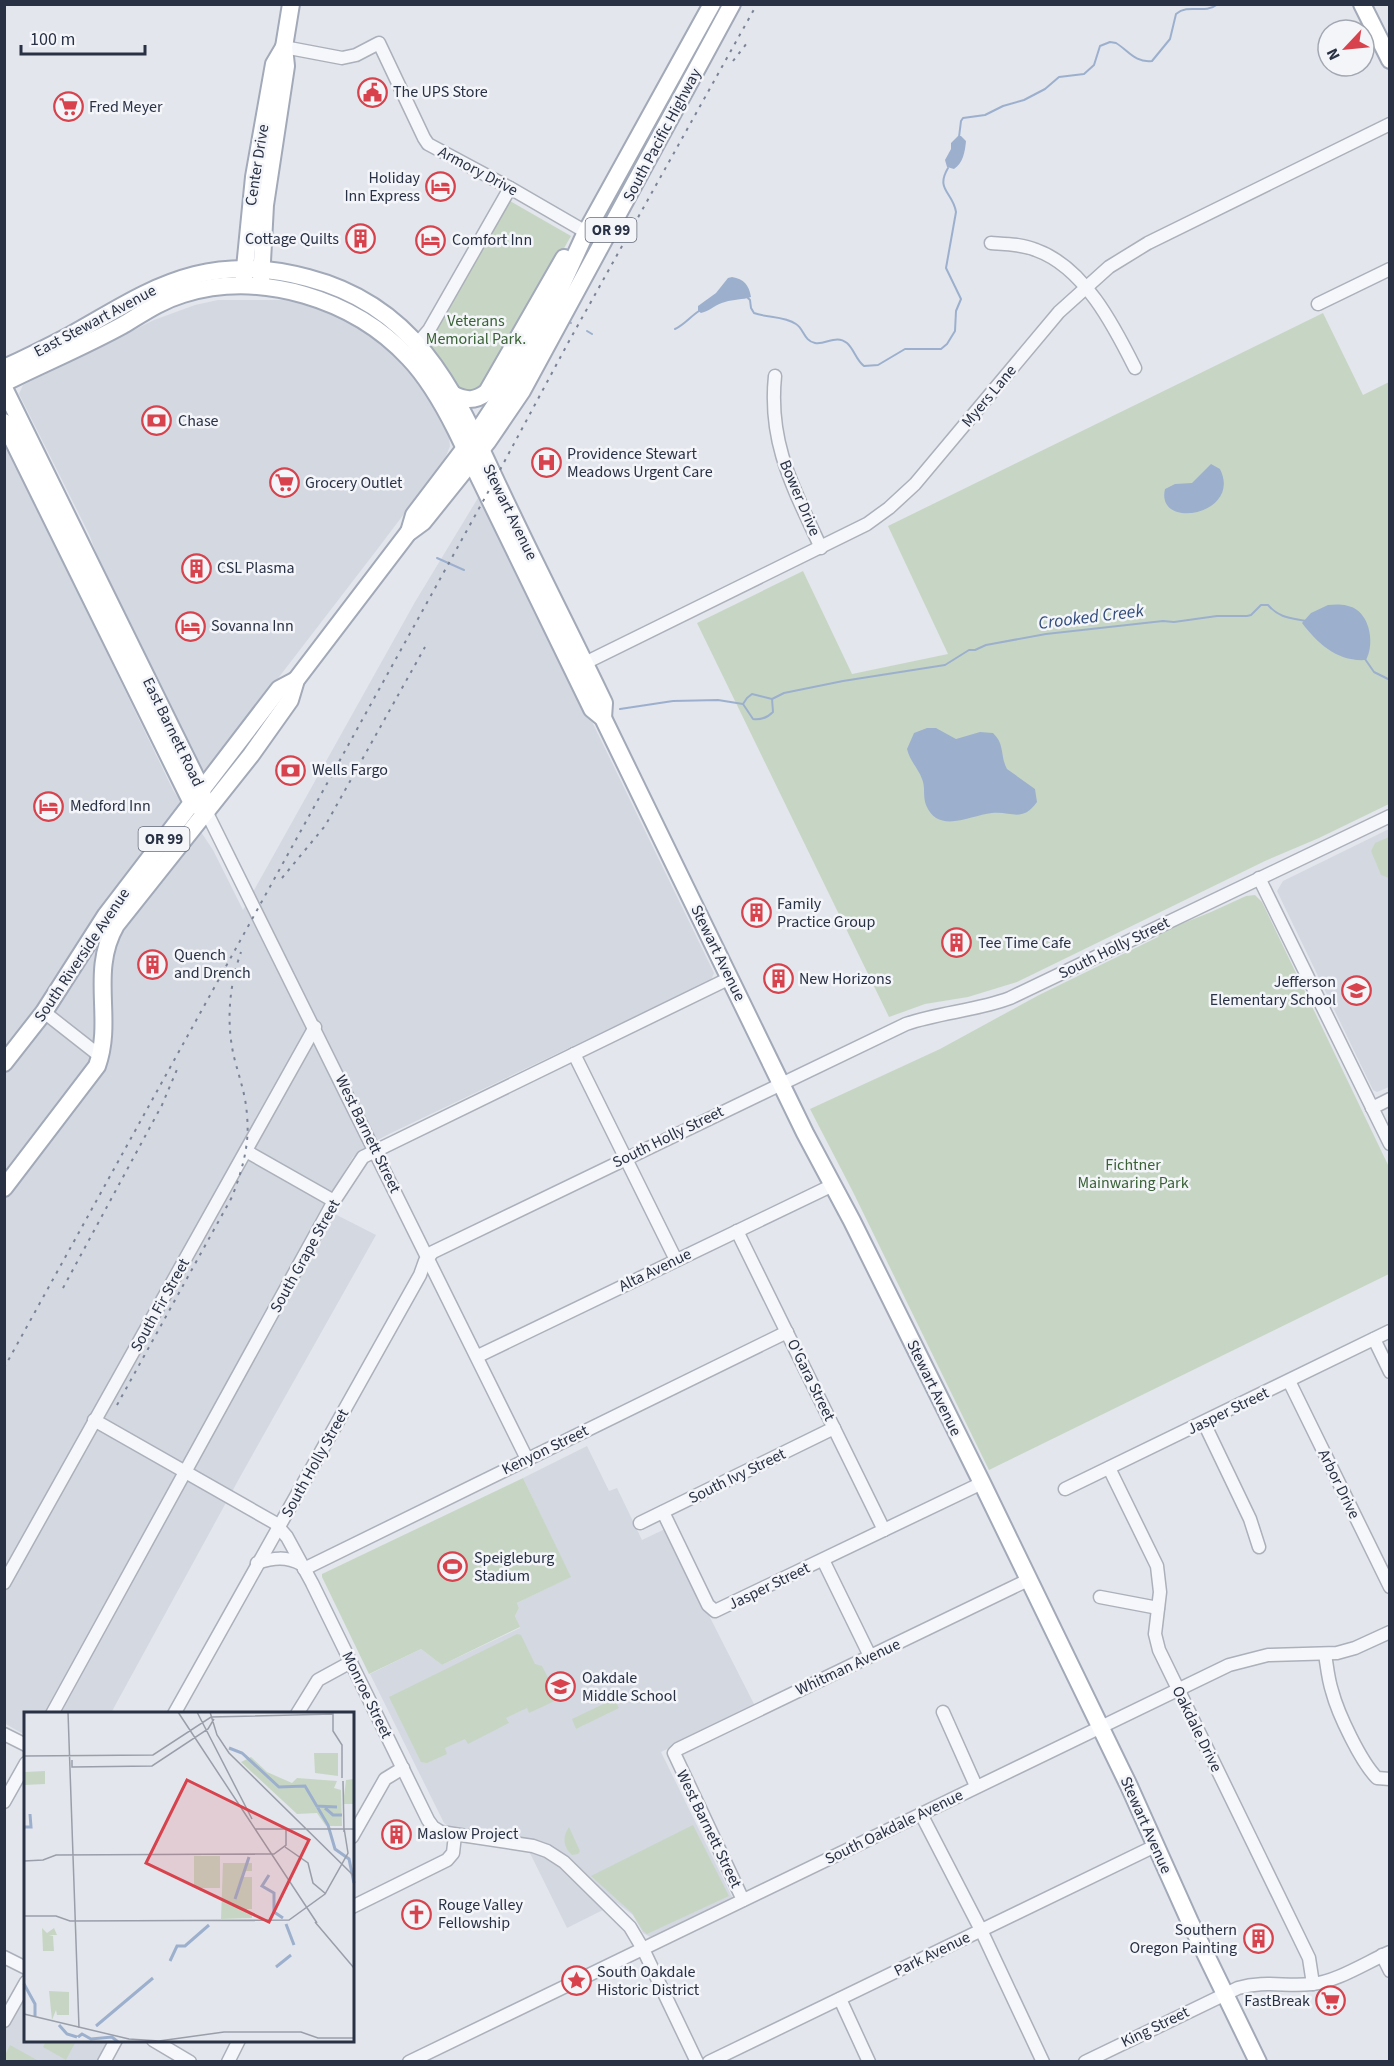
<svg xmlns="http://www.w3.org/2000/svg" width="1394" height="2066" font-family="'Source Sans 3',sans-serif">
<rect width="100%" height="100%" fill="#e3e6ec"/>
<g fill="#d4d8e1">
<polygon points="218,300 282,300 295,301 323,310 349,322 372,336 392,353 424,389 449,437 450,446 444,461 379,547 206,772 200,767 97,555 89,534 19,394 23,385 154,320 195,305"/>
<polygon points="4,440 173,790 213,850 243,910 415,602 481,493 714,973 711,980 389,1134 368,1145 353,1157 323,1208 376,1235 240,1477 111,1713 26,1714 25,1735 4,1723"/>
<polygon points="1389,829 1389,1087 1377,1092 1373,1090 1277,891 1283,881"/>
<polygon points="587,1446 609,1491 617,1488 642,1540 665,1529 755,1706 661,1752 734,1901 654,1939 643,1933 633,1915 617,1903 567,1928 524,1841 449,1827 444,1823 370,1674 421,1649 442,1665 520,1628 515,1616 519,1608 517,1603 570,1577 523,1478"/>
<polygon points="25,1982 26,2040 116,2041 104,2061 5,2062 5,2021"/>
</g>
<g fill="#c7d6c4">
<path d="M510 201 571 236 487 383C483 385 479 390 475 391 452 399 435 364 424 349Z"/>
<polygon points="1323,313 1363,395 1389,382 1389,804 1319,838 1265,861 1017,982 968,997 925,1004 889,1017 697,623 803,571 852,674 948,654 888,526"/>
<polygon points="1389,837 1390,837 1389,878 1381,875 1371,851 1375,843"/>
<polygon points="1255,895 1262,902 1389,1167 1389,1274 989,1470 853,1192 810,1109 940,1049 1039,995 1158,937 1161,932 1211,912 1246,896"/>
<polygon points="523,1478 571,1577 517,1603 519,1608 515,1616 520,1627 442,1665 421,1649 369,1674 322,1577 322,1574"/>
<polygon points="517,1634 521,1635 535,1664 542,1666 559,1699 529,1713 527,1708 506,1718 509,1723 468,1744 465,1739 445,1748 447,1754 427,1763 421,1762 389,1697"/>
<polygon points="614,1699 619,1708 576,1729 572,1719"/>
<polygon points="693,1825 729,1896 647,1934 643,1931 632,1913 591,1876"/>
<path d="M569 1827 580 1851 578 1854 572 1855C563 1847 562 1837 569 1827Z"/>
<polygon points="46,2041 70,2041 75,2043 66,2060 43,2047"/>
<polygon points="10,2045 37,2060 36,2061 5,2061 5,2055"/>
</g>
<g fill="#9cb0ce">
<path d="M958 136H961L966 141C965 152 963 163 954 169L947 167 945 160 951 149V143Z"/>
<path d="M732 277C744 279 749 285 751 297 742 300 734 299 725 302 716 304 710 311 701 313L698 311V306L716 293 728 278Z"/>
<path d="M1211 464 1220 469C1243 515 1155 531 1165 489L1175 484 1192 483Z"/>
<path d="M1328 605C1337 604 1349 604 1357 610 1371 620 1374 646 1366 660 1338 662 1318 644 1302 623L1311 613Z"/>
<path d="M927 728H936L956 739 980 732 993 733C1005 744 1000 756 1007 769L1035 789 1037 802C1022 823 1012 811 992 813 971 815 938 835 926 805 923 797 925 789 923 782 920 770 910 762 907 749L914 733Z"/>
</g>
<g fill="none" stroke-linecap="round" stroke-linejoin="round">
<g stroke="#9cb0ce" stroke-width="2">
<path d="M959 137 961 121 963 118 985 115 1003 106 1024 100 1045 89 1059 77 1084 74 1094 65 1100 46 1110 42 1116 43C1129 51 1135 63 1152 61L1170 39 1176 14C1189 3 1204 15 1218 4"/>
<path d="M746 296 750 300 751 308 754 313C767 318 784 316 796 324 804 329 804 341 815 343 826 345 836 334 847 343 854 349 856 360 864 366L878 365 905 349H941L947 344 955 331 956 311 961 299 946 268 956 212C953 192 935 190 948 168"/>
<polyline points="569,322 571,323"/>
<path d="M675 329C684 325 691 316 699 311"/>
<polyline points="587,331 592,334"/>
<polyline points="437,558 464,570"/>
<polyline points="1365,659 1374,672 1390,680"/>
<path d="M743 704 753 719C760 720 767 718 773 712L772 699"/>
<path d="M620 709 673 701 718 700 743 704 747 698 752 694 772 699 784 693 843 681 945 665 969 650H975L986 645 1046 634 1163 621 1174 622 1217 616H1247L1251 615 1261 605H1268C1279 618 1291 618 1306 621"/>
</g>
<defs>
<g id="minor">
<polyline points="284,47 342,58 356,55 379,43 424,138 428,144 510,188 586,232"/>
<path d="M991 243C1006 244 1022 244 1036 250 1084 267 1114 326 1135 368"/>
<polyline points="1318,304 1390,269"/>
<polyline points="417,344 429,330 510,188"/>
<path d="M775 376C768 444 794 489 821 548"/>
<polyline points="585,663 867,524 889,508 915,484 1059,312 1109,267 1148,243 1390,124"/>
<polyline points="206,811 527,1459"/>
<polyline points="1259,878 1390,1144"/>
<polyline points="44,1012 100,1056"/>
<polyline points="574,1054 676,1260"/>
<polyline points="1372,1108 1390,1099"/>
<polyline points="246,1151 334,1201"/>
<polyline points="737,1231 884,1530"/>
<polyline points="1374,1339 1390,1372"/>
<polyline points="478,1356 833,1185"/>
<polyline points="1289,1381 1390,1587"/>
<polyline points="94,1420 275,1523 287,1537 312,1583 428,1820 433,1827 441,1832 533,1846 547,1851 564,1862 630,1927 643,1949 697,2062"/>
<polyline points="1204,1423 1250,1519 1259,1547"/>
<polyline points="1109,1468 1157,1566 1160,1592 1155,1634 1159,1650 1309,1958 1313,1984"/>
<polyline points="1065,1489 1390,1331"/>
<polyline points="663,1512 708,1605 715,1611 982,1483"/>
<polyline points="640,1523 834,1428"/>
<polyline points="823,1560 870,1656"/>
<path d="M257 1563C273 1558 286 1556 301 1564"/>
<polyline points="304,1569 787,1332"/>
<polyline points="4,1583 315,1027"/>
<polyline points="1100,1597 1158,1608"/>
<path d="M1325 1654C1327 1666 1328 1679 1332 1691 1338 1714 1361 1762 1377 1778L1390 1779"/>
<polyline points="943,1712 976,1786"/>
<polyline points="52,1714 334,1201 363,1157 730,978"/>
<path d="M174 1714 420 1275 425 1261 433 1252 906 1024C940 1012 976 1011 1010 998L1390 816"/>
<polyline points="297,1714 318,1680 351,1662"/>
<polyline points="4,1734 26,1745"/>
<polyline points="4,1802 26,1763"/>
<polyline points="921,1814 981,1930 1043,2062"/>
<polyline points="352,1837 385,1779 403,1768"/>
<polyline points="743,1900 674,1753 678,1749 1028,1580"/>
<polyline points="352,1907 447,1860 453,1853 455,1835"/>
<polyline points="1382,1955 1390,1971"/>
<polyline points="4,1957 26,1968"/>
<polyline points="840,1999 869,2062"/>
<polyline points="4,2021 26,1982"/>
<polyline points="153,2040 190,2062"/>
<polyline points="104,2062 116,2040"/>
<polyline points="228,2062 239,2040"/>
<polyline points="409,2062 1229,1665 1268,1655 1337,1653 1355,1648 1390,1632"/>
<polyline points="709,2062 1155,1846"/>
<path d="M1085 2062 1238 1988C1265 1980 1286 1987 1312 1984 1336 1982 1367 1962 1390 1952"/>
</g>
<g id="major">
<polyline points="1362,4 1390,60"/>
<polyline points="244,278 254,177 274,64 284,47"/>
<polyline points="261,280 265,205 286,66 284,47 291,4"/>
<path d="M4 368C26 358 48 347 69 336 111 313 148 287 195 275 232 266 272 268 308 278 431 310 462 413 512 515 542 578 574 640 604 703L603 718"/>
<path d="M4 383C44 363 85 346 123 325 143 313 160 301 183 294 261 270 354 299 409 358 429 379 443 404 456 430L592 709 603 718 805 1133 852 1221 982 1483 1129 1786 1190 1922 1258 2062"/>
<polyline points="4,388 202,790 203,798"/>
<path d="M454 395C466 401 476 401 487 392L564 258"/>
<polyline points="4,422 186,791 192,803 200,807"/>
<polyline points="409,532 414,515 480,428 507,387 554,302 586,232 712,4"/>
<polyline points="4,1063 44,1012 106,915 279,689 296,680"/>
<path d="M4 1188 97 1066C114 1019 89 972 116 925L251 755 290 700 296 680 408 533 423 522 488 441 522 391 732 4"/>
</g>
</defs>
<use href="#minor" stroke="#abb0ba" stroke-width="15"/>
<use href="#major" stroke="#a2a9b8" stroke-width="20"/>
<use href="#minor" stroke="#f6f7fa" stroke-width="12"/>
<use href="#major" stroke="#fff" stroke-width="16"/>
<g stroke="#7b8397" stroke-width="2" stroke-dasharray="3 6" stroke-linecap="butt">
<polyline points="733,61 747,43"/>
<polyline points="282,878 325,826 425,647"/>
<polyline points="63,1288 162,1105 178,1067"/>
<polyline points="4,1368 487,494 568,343 757,4"/>
<path d="M117 1405 232 1197C242 1171 250 1144 247 1116 246 1095 239 1077 234 1057 226 1022 229 986 241 952"/>
</g>
</g>
<defs>
<symbol id="civic-ring" viewBox="-11 -11 22 22"><circle r="9.5" fill="#f3f5f9" stroke="#d7424c" stroke-width="1.5"/><path d="M-.6-6.5H3V-4.5H.6V-3L4-1V1h2V6H-6V1h2V-1L-.6-3ZM-1.2 2.5V6h2.4V2.5Z" fill="#d7424c"/></symbol>
<symbol id="supermarket-ring" viewBox="-11 -11 22 22"><circle r="9.5" fill="#f3f5f9" stroke="#d7424c" stroke-width="1.5"/><path d="M-6-5.5h2.5l.6 2H6L4.5 2H-2.5L-4.4-4H-6ZM-1.5 3.2a1.3 1.3 0 1 0 .1 0ZM3 3.2a1.3 1.3 0 1 0 .1 0Z" fill="#d7424c"/></symbol>
<symbol id="hotel-ring" viewBox="-11 -11 22 22"><circle r="9.5" fill="#f3f5f9" stroke="#d7424c" stroke-width="1.5"/><path d="M-6-4.5h1.5V1H6V5H4.5V3h-9V5H-6ZM-4 0a1.8 1.8 0 1 1 3.6 0ZM.5 0V-2.5h3Q6-2.5 6 0Z" fill="#d7424c"/></symbol>
<symbol id="building-ring" viewBox="-11 -11 22 22"><circle r="9.5" fill="#f3f5f9" stroke="#d7424c" stroke-width="1.5"/><path d="M-4-6H4V6H1V3H-1V6H-4ZM-2.5-4.3h1.7v1.8h-1.7ZM.8-4.3h1.7v1.8H.8ZM-2.5-1h1.7V.8h-1.7ZM.8-1h1.7V.8H.8Z" fill="#d7424c"/></symbol>
<symbol id="bank-ring" viewBox="-11 -11 22 22"><circle r="9.5" fill="#f3f5f9" stroke="#d7424c" stroke-width="1.5"/><path d="M-6-4H6V4H-6ZM0-2.3a2.3 2.3 0 1 0 0 4.6a2.3 2.3 0 1 0 0-4.6Z" fill="#d7424c"/></symbol>
<symbol id="hospital-ring" viewBox="-11 -11 22 22"><circle r="9.5" fill="#f3f5f9" stroke="#d7424c" stroke-width="1.5"/><path d="M-5-5h3v3.5h4V-5h3V5h-3V1.5h-4V5h-3Z" fill="#d7424c"/></symbol>
<symbol id="school-ring" viewBox="-11 -11 22 22"><circle r="9.5" fill="#f3f5f9" stroke="#d7424c" stroke-width="1.5"/><path d="M0-5L7-2L0 1L-7-2ZM-4 1L0 2.5L4 1V4Q0 6-4 4Z" fill="#d7424c"/></symbol>
<symbol id="stadium-ring" viewBox="-11 -11 22 22"><circle r="9.5" fill="#f3f5f9" stroke="#d7424c" stroke-width="1.5"/><path d="M0-5a6.5 5 0 1 0 0 10a6.5 5 0 1 0 0-10ZM-3.5-1.8h7v3.6h-7Z" fill="#d7424c"/></symbol>
<symbol id="church-ring" viewBox="-11 -11 22 22"><circle r="9.5" fill="#f3f5f9" stroke="#d7424c" stroke-width="1.5"/><path d="M-1.2-6h2.4v3.5h3.3v2.4h-3.3V6h-2.4V-.1h-3.3v-2.4h3.3Z" fill="#d7424c"/></symbol>
<symbol id="sight-ring" viewBox="-11 -11 22 22"><circle r="9.5" fill="#f3f5f9" stroke="#d7424c" stroke-width="1.5"/><path d="M0-6L1.8-2.2L6-1.7L2.9 1.2L3.7 5.4L0 3.3L-3.7 5.4L-2.9 1.2L-6-1.7L-1.8-2.2Z" fill="#d7424c"/></symbol>
</defs>
<g fill-rule="evenodd">
<use href="#civic-ring" x="356" y="76" width="33" height="33"/>
<use href="#supermarket-ring" x="52" y="90" width="33" height="33"/>
<use href="#hotel-ring" x="424" y="170" width="33" height="33"/>
<use href="#building-ring" x="344" y="222" width="33" height="33"/>
<use href="#hotel-ring" x="414" y="224" width="33" height="33"/>
<use href="#bank-ring" x="140" y="404" width="33" height="33"/>
<use href="#hospital-ring" x="530" y="446" width="33" height="33"/>
<use href="#supermarket-ring" x="268" y="466" width="33" height="33"/>
<use href="#building-ring" x="180" y="552" width="33" height="33"/>
<use href="#hotel-ring" x="174" y="610" width="33" height="33"/>
<use href="#bank-ring" x="274" y="754" width="33" height="33"/>
<use href="#hotel-ring" x="32" y="790" width="33" height="33"/>
<use href="#building-ring" x="740" y="896" width="33" height="33"/>
<use href="#building-ring" x="940" y="926" width="33" height="33"/>
<use href="#building-ring" x="136" y="948" width="33" height="33"/>
<use href="#building-ring" x="762" y="962" width="33" height="33"/>
<use href="#school-ring" x="1340" y="974" width="33" height="33"/>
<use href="#stadium-ring" x="436" y="1550" width="33" height="33"/>
<use href="#school-ring" x="544" y="1670" width="33" height="33"/>
<use href="#building-ring" x="380" y="1818" width="33" height="33"/>
<use href="#church-ring" x="400" y="1898" width="33" height="33"/>
<use href="#building-ring" x="1242" y="1922" width="33" height="33"/>
<use href="#sight-ring" x="560" y="1964" width="33" height="33"/>
<use href="#supermarket-ring" x="1314" y="1984" width="33" height="33"/>
</g>
<g text-anchor="middle" dominant-baseline="central" stroke-width="5" stroke-linejoin="round" paint-order="stroke">
<g fill="#f3f5f9" stroke="#666c7b" stroke-width="1.5">
<rect x="585.5" y="218" width="51" height="24" rx="4.5"/>
<rect x="138.5" y="827" width="51" height="24" rx="4.5"/>
</g>
<g font-size="15" font-weight="bold" fill="#293145">
<text x="611" y="230">OR 99</text>
<text x="164" y="839">OR 99</text>
</g>
<g font-size="16" fill="#293145" stroke="#f3f5f9" text-anchor="start">
<text x="393" y="92">The UPS Store</text>
<text x="89" y="107">Fred Meyer</text>
<text x="420" y="178" text-anchor="end">Holiday<tspan x="420" dy="18">Inn Express</tspan></text>
<text x="339" y="239" text-anchor="end">Cottage Quilts</text>
<text x="452" y="240">Comfort Inn</text>
<text x="178" y="421">Chase</text>
<text x="567" y="454">Providence Stewart<tspan x="567" dy="18">Meadows Urgent Care</tspan></text>
<text x="305" y="483">Grocery Outlet</text>
<text x="217" y="568">CSL Plasma</text>
<text x="211" y="626">Sovanna Inn</text>
<text x="312" y="770">Wells Fargo</text>
<text x="70" y="806">Medford Inn</text>
<text x="777" y="904">Family<tspan x="777" dy="18">Practice Group</tspan></text>
<text x="978" y="943">Tee Time Cafe</text>
<text x="174" y="955">Quench<tspan x="174" dy="18">and Drench</tspan></text>
<text x="799" y="979">New Horizons</text>
<text x="1336" y="982" text-anchor="end">Jefferson<tspan x="1336" dy="18">Elementary School</tspan></text>
<text x="474" y="1558">Speigleburg<tspan x="474" dy="18">Stadium</tspan></text>
<text x="582" y="1678">Oakdale<tspan x="582" dy="18">Middle School</tspan></text>
<text x="417" y="1834">Maslow Project</text>
<text x="438" y="1905">Rouge Valley<tspan x="438" dy="18">Fellowship</tspan></text>
<text x="1237" y="1930" text-anchor="end">Southern<tspan x="1237" dy="18">Oregon Painting</tspan></text>
<text x="597" y="1972">South Oakdale<tspan x="597" dy="18">Historic District</tspan></text>
<text x="1310" y="2001" text-anchor="end">FastBreak</text>
</g>
<g font-size="16" fill="#293145" stroke="#f3f5f9">
<text transform="translate(662 135) rotate(-62)">South Pacific Highway</text>
<text transform="translate(257 165) rotate(-81)">Center Drive</text>
<text transform="translate(478 171) rotate(28)">Armory Drive</text>
<text transform="translate(95 321) rotate(-28)">East Stewart Avenue</text>
<text transform="translate(989 396) rotate(-50)">Myers Lane</text>
<text transform="translate(800 498) rotate(67)">Bower Drive</text>
<text transform="translate(510 512) rotate(64)">Stewart Avenue</text>
<text transform="translate(173 732) rotate(64)">East Barnett Road</text>
<text transform="translate(1114 948) rotate(-26)">South Holly Street</text>
<text transform="translate(718 953) rotate(64)">Stewart Avenue</text>
<text transform="translate(82 955) rotate(-56)">South Riverside Avenue</text>
<text transform="translate(368 1134) rotate(64)">West Barnett Street</text>
<text transform="translate(668 1137) rotate(-26)">South Holly Street</text>
<text transform="translate(305 1256) rotate(-61)">South Grape Street</text>
<text transform="translate(655 1270) rotate(-26)">Alta Avenue</text>
<text transform="translate(160 1305) rotate(-61)">South Fir Street</text>
<text transform="translate(811 1380) rotate(64)">O'Gara Street</text>
<text transform="translate(934 1388) rotate(64)">Stewart Avenue</text>
<text transform="translate(1228 1411) rotate(-26)">Jasper Street</text>
<text transform="translate(545 1450) rotate(-26)">Kenyon Street</text>
<text transform="translate(315 1463) rotate(-61)">South Holly Street</text>
<text transform="translate(737 1476) rotate(-26)">South Ivy Street</text>
<text transform="translate(1339 1484) rotate(64)">Arbor Drive</text>
<text transform="translate(769 1586) rotate(-26)">Jasper Street</text>
<text transform="translate(848 1667) rotate(-25)">Whitman Avenue</text>
<text transform="translate(367 1695) rotate(64)">Monroe Street</text>
<text transform="translate(1197 1729) rotate(64)">Oakdale Drive</text>
<text transform="translate(1146 1825) rotate(66)">Stewart Avenue</text>
<text transform="translate(894 1827) rotate(-26)">South Oakdale Avenue</text>
<text transform="translate(709 1829) rotate(64)">West Barnett Street</text>
<text transform="translate(932 1954) rotate(-26)">Park Avenue</text>
<text transform="translate(1155 2027) rotate(-26)">King Street</text>
</g>
<g font-size="16" fill="#3a6236" stroke="#f3f5f9">
<text x="476" y="321">Veterans<tspan x="476" dy="18">Memorial Park.</tspan></text>
<text x="1133" y="1165">Fichtner<tspan x="1133" dy="18">Mainwaring Park</tspan></text>
</g>
<g font-size="18" font-style="italic" fill="#314c7c" stroke="#f3f5f9">
<text transform="translate(1091 617) rotate(-7)">Crooked Creek</text>
</g>
</g>
<g transform="translate(24 1712)">
<rect width="330" height="330" fill="#e3e6ec"/>
<path d="M290 41H314V64L291 61ZM227 45 243 60 268 71 273 66 313 69 310 76 317 78 318 114H302L293 101 273 102 217 50ZM1 60 21 59V72L0 73ZM330 67V92H319L322 68ZM170 144H196V176H170ZM199 151H228V159H221L219 165H228V197H223L222 201 228 202V206L197 207ZM18 216 23 221 30 216 33 223H25L29 224 30 239H19ZM25 279 45 280V303H33L32 298 28 308Z" fill="#c7d6c4"/>
<path fill="none" stroke="#9cb0ce" stroke-width="3" d="M205 36 218 41 255 75 281 74 304 113 311 137 325 147 330 171M292 94 313 95M301 96 309 103H318M0 115H7L6 102M245 163 238 174 250 181V200L259 206M211 187 225 145M262 212 270 233M146 249 153 234H161L185 213M252 255 267 243M0 272 11 292V304M35 313 43 322 53 325M72 314 129 266M54 325 58 322 67 327 88 325 94 330"/>
<path fill="none" stroke="#999ea9" stroke-width="1.5" d="M44 0 55 316M154 0 293 211M173 0 228 107M186 0 193 23 205 41 330 164M0 44 129 43 187 5 309 2V19L318 33V66M48 48V55L128 54 184 17 190 7M319 69 320 120M231 117H330M261 135 284 151 289 171 302 182M0 149 19 148 32 143 250 142 262 133V116M0 204H32L46 209 265 208 301 182 324 141 320 116M291 210 330 256M0 302 105 327 135 329 200 320H277L294 326H330"/>
<path fill="#d7424c" fill-opacity="0.15" stroke="#d7424c" stroke-width="3" d="M163 68 285 128 245 210 122 151Z"/>
<rect width="330" height="330" fill="none" stroke="#293145" stroke-width="3"/>
</g>
<rect width="1394" height="2066" fill="none" stroke="#293145" stroke-width="12"/>
<g transform="translate(1346 48) rotate(244)"><circle r="28" fill="#f3f5f9" stroke="#a2a7b1" stroke-width="1.5"/>
<path d="M0-4.5L10 22L0 15L-10 22Z" fill="#d7424c"/>
<text y="-9" font-size="16" font-weight="bold" text-anchor="middle" fill="#293145">N</text>
</g>
<path d="M21 45v9h124v-9" fill="none" stroke="#293145" stroke-width="3"/>
<text x="30" y="45" font-size="18" fill="#293145" stroke="#f3f5f9" stroke-width="4.5" paint-order="stroke">100 m</text>
</svg>
